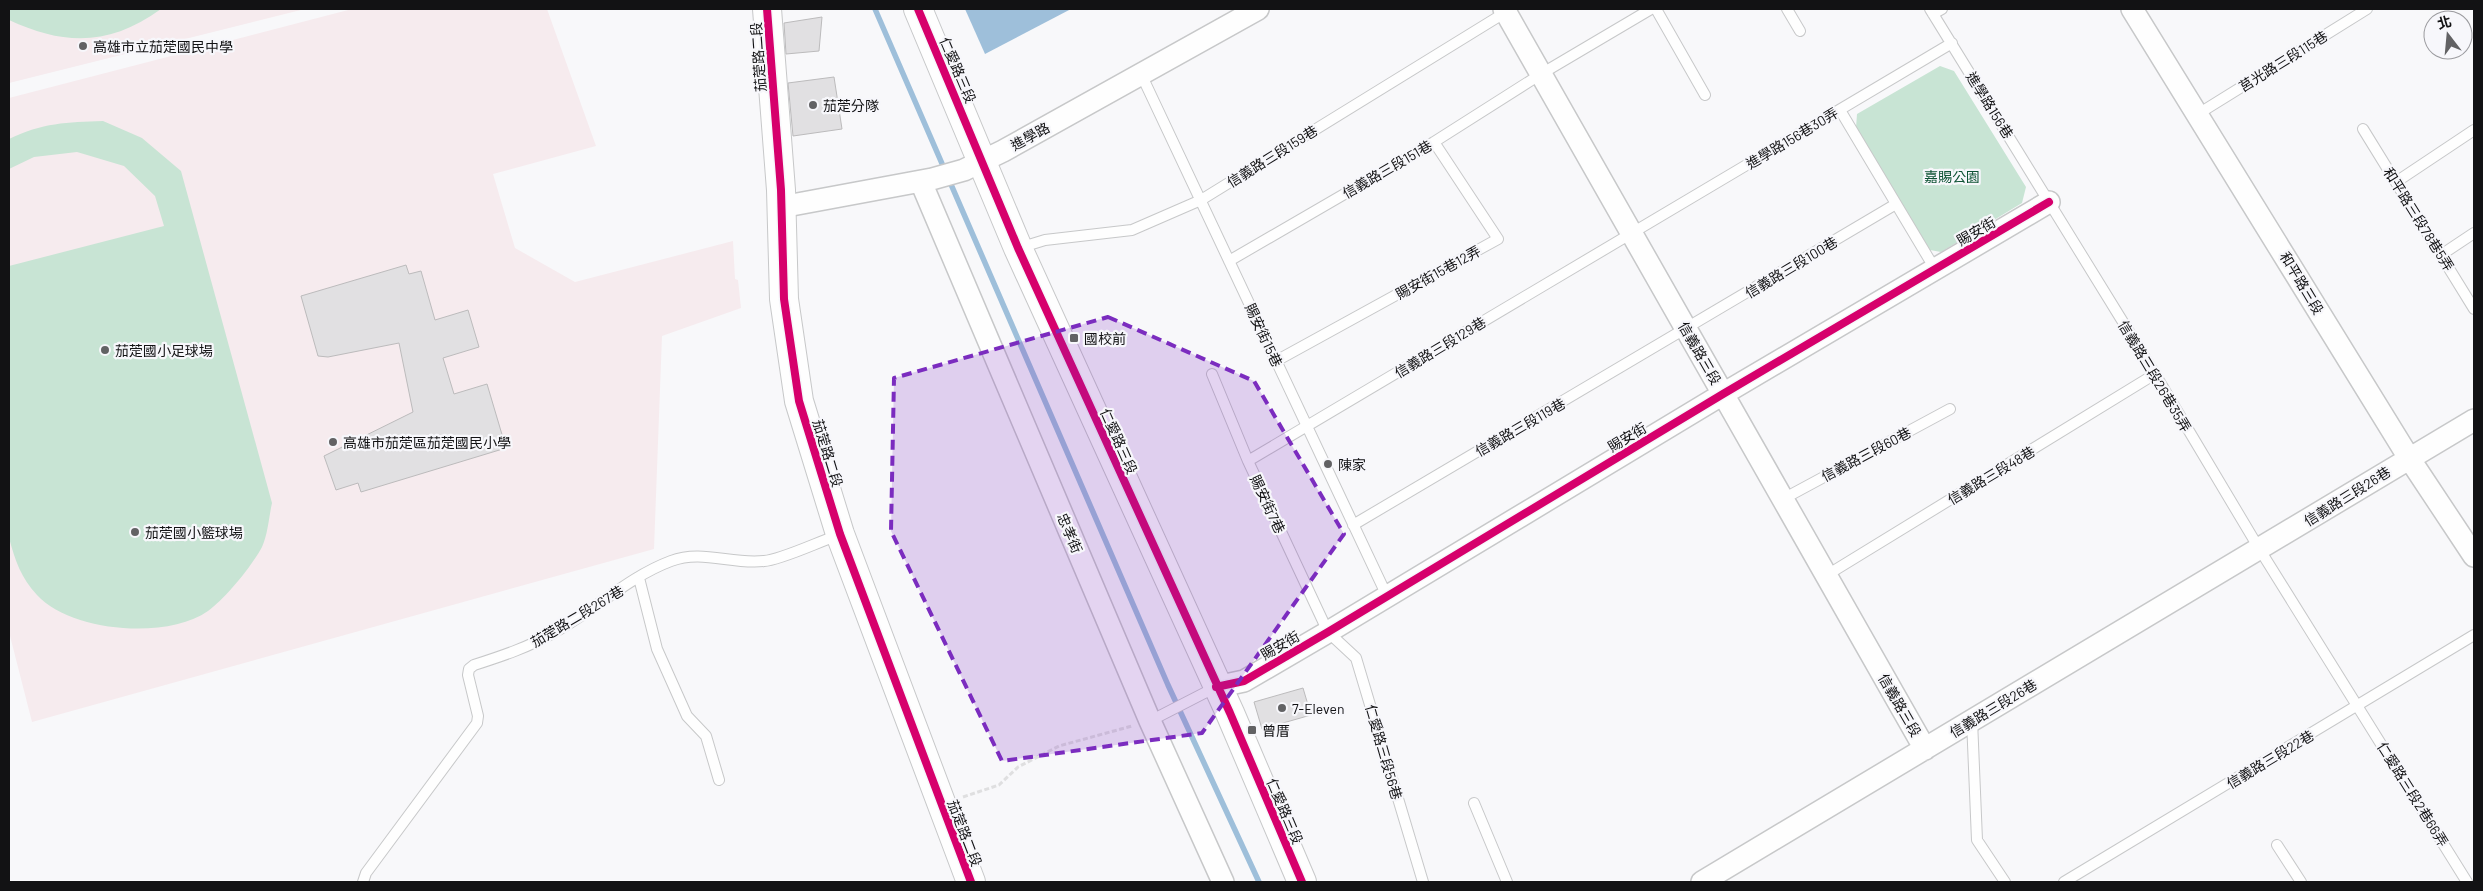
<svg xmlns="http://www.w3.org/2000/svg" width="2483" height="891" viewBox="0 0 2483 891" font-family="Barlow,'Noto Sans TC',sans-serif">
<rect width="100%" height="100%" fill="#f8f8fa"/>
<path fill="#f6ebee" d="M9 9H305L9 83Z
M352 9H547L596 146 493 174 515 248 575 282 733 241 735 279 738 280 741 308 662 336 654 549 32 722 9 632V98Z"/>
<path fill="#c8e4d4" d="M9 9H161C110 46 65 46 9 20Z
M1940 66 1954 71 2026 187 2022 203 1941 252 1930 250 1856 128 1857 114Z
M103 121 142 138 181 171 272 503C269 516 268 534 262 547 252 566 225 599 208 611 167 640 71 632 37 595 21 578 15 560 9 538V266L164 226 155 196 124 166 77 152 34 157 9 169V139C42 123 67 122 103 121Z"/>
<path fill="#9ebfda" d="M965 9H1071L985 54Z"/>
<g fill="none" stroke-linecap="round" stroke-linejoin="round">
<path stroke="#9ebfda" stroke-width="5.5" d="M875 9 1168 685 1259 882"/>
</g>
<path fill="#e1e0e2" stroke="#bcbbbc" d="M822 17 819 51 786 54 784 23Z
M834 77 842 129 793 136 788 83Z
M406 265 409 274 421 271 435 320 468 310 479 347 443 358 454 394 487 384 506 448 361 492 358 483 336 490 324 456 413 412 399 343 328 357 318 356 301 296Z
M1303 688 1311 715 1262 729 1254 702Z"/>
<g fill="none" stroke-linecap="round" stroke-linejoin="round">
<defs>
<path id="lane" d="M1656 9 1705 95
M1787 9 1800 31
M1930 9 2155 374 2260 550 2467 882
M1933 14 1942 9
M1141 74 1387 596
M1840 110 1935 269
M2198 114 2367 9
M2363 129 2474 309
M2396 182 2474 130
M1019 248 1045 240 1132 230 1201 200 1506 12
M2441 255 2474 233
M1229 261 1434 142 1541 74 1651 9
M1276 361 1498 239 1434 142
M1212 374 1248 461 1328 632 1356 658 1423 882
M1248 461 1952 43
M1783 499 1950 409
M1353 525 1896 204
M1827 575 2155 374
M639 578 657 649 687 716 706 736 719 780
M1972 720 1977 840 2005 882
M1150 721 1216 687
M1474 803 1507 882
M2277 845 2301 882
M363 882 366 873 477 723 478 716 468 675 469 669 474 665C502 656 529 647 555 632 594 611 628 577 671 561 702 549 732 565 764 561 781 560 820 541 839 535
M2064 882 2474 635"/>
<path id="street" d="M1504 9 1925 749
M2132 9 2409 458 2474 556
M921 182 1150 721 1223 882
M781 207 932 179 964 170 1003 151 1258 9
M1216 687 1244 681 1328 632 1723 394 2049 202
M1702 882 2474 420"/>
<path id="secondary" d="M767 9 781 190 784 299 799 401 840 534 971 882
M918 9 1018 248 1230 713 1302 882"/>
</defs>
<use href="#lane" stroke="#c7c8c9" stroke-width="12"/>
<use href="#street" stroke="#c7c8c9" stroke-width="24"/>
<use href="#secondary" stroke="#c7c8c9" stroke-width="30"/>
<path stroke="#dfdfe0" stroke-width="3" stroke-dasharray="5 2.5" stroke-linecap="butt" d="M963 797 999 785 1018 767 1059 746 1132 726"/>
<use href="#lane" stroke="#fefefe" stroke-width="10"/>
<use href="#street" stroke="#fefefe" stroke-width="21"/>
<use href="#secondary" stroke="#fefefe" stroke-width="28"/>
<defs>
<path id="cycleway" d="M767 9 781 190 784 299 799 401 840 534 971 882
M918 9 1018 248 1230 713 1302 882
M1216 687 1244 681 1328 632 1723 394 2049 202"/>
</defs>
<use href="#cycleway" stroke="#f7f7fb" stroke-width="11"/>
<use href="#cycleway" stroke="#d6006c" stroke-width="8"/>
</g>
<path fill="#7b2cbf" fill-opacity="0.2" stroke="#7b2cbf" stroke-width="4" stroke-dasharray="10 6" stroke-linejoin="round" d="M1108 317 1254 381 1344 534 1202 733 1002 761 891 531 894 378Z"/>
<g fill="#626264" stroke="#f7f7fb" stroke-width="2">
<circle cx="83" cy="46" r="5"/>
<circle cx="813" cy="105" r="5"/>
<rect x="1069" y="333" width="10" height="10" rx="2.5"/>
<circle cx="105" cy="350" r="5"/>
<circle cx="333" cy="442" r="5"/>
<circle cx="1328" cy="464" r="5"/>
<circle cx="135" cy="532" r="5"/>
<circle cx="1282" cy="708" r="5"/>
<rect x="1247" y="725" width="10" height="10" rx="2.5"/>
</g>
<g text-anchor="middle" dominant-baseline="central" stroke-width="4.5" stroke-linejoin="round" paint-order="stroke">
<g font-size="14" fill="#121214" stroke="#f7f7fb" text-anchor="start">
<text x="93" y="46">高雄市立茄萣國民中學</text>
<text x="823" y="105">茄萣分隊</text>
<text x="1084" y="338">國校前</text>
<text x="115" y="350">茄萣國小足球場</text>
<text x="343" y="442">高雄市茄萣區茄萣國民小學</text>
<text x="1338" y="464">陳家</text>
<text x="145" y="532">茄萣國小籃球場</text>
<text x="1292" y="708">7-Eleven</text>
<text x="1262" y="730">曾厝</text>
</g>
<g font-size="14" fill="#121214" stroke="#f7f7fb">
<text transform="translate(758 57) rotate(-94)">茄萣路二段</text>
<text transform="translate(2283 61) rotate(-32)">莒光路三段115巷</text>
<text transform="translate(958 70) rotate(67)">仁愛路三段</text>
<text transform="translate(1990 105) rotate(58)">進學路156巷</text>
<text transform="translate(1030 136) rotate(-29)">進學路</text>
<text transform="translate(1792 138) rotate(-31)">進學路156巷30弄</text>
<text transform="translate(1272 156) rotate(-32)">信義路三段159巷</text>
<text transform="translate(1387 169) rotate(-30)">信義路三段151巷</text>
<text transform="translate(2419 219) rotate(58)">和平路三段78巷5弄</text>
<text transform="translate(1976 231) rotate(-30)">賜安街</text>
<text transform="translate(1791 267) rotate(-31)">信義路三段100巷</text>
<text transform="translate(1438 272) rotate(-29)">賜安街15巷12弄</text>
<text transform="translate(2302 283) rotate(59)">和平路三段</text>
<text transform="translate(1264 335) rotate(65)">賜安街15巷</text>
<text transform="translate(1440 347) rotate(-31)">信義路三段129巷</text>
<text transform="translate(1700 353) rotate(60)">信義路三段</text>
<text transform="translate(2155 376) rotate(59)">信義路三段26巷35弄</text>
<text transform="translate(1520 427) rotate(-30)">信義路三段119巷</text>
<text transform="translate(1627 437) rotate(-31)">賜安街</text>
<text transform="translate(1119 441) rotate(66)">仁愛路三段</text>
<text transform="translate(828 453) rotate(73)">茄萣路二段</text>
<text transform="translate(1866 454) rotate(-28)">信義路三段60巷</text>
<text transform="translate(1991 475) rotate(-31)">信義路三段48巷</text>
<text transform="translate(2347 496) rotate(-32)">信義路三段26巷</text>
<text transform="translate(1268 504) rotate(65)">賜安街7巷</text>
<text transform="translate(1070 533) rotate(67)">忠孝街</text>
<text transform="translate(577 616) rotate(-31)">茄萣路二段267巷</text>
<text transform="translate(1280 645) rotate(-30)">賜安街</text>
<text transform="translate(1900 705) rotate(60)">信義路三段</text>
<text transform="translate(1993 708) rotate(-31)">信義路三段26巷</text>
<text transform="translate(1384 752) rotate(74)">仁愛路三段56巷</text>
<text transform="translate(2270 759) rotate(-31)">信義路三段22巷</text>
<text transform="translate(2413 794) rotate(58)">仁愛路三段2巷66弄</text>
<text transform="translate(1285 811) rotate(67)">仁愛路三段</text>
<text transform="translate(965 833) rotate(69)">茄萣路二段</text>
</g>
<g font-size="14" fill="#0f5435" stroke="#f7f7fb">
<text x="1952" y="176">嘉賜公園</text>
</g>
</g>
<rect width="2483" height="891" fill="none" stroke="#121214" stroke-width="20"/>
<g transform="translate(2448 35) rotate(344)"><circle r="24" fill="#f7f7fb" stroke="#9b9b9f"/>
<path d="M0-4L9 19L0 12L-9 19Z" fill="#626264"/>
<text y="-8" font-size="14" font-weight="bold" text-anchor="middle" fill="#121214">北</text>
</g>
</svg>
